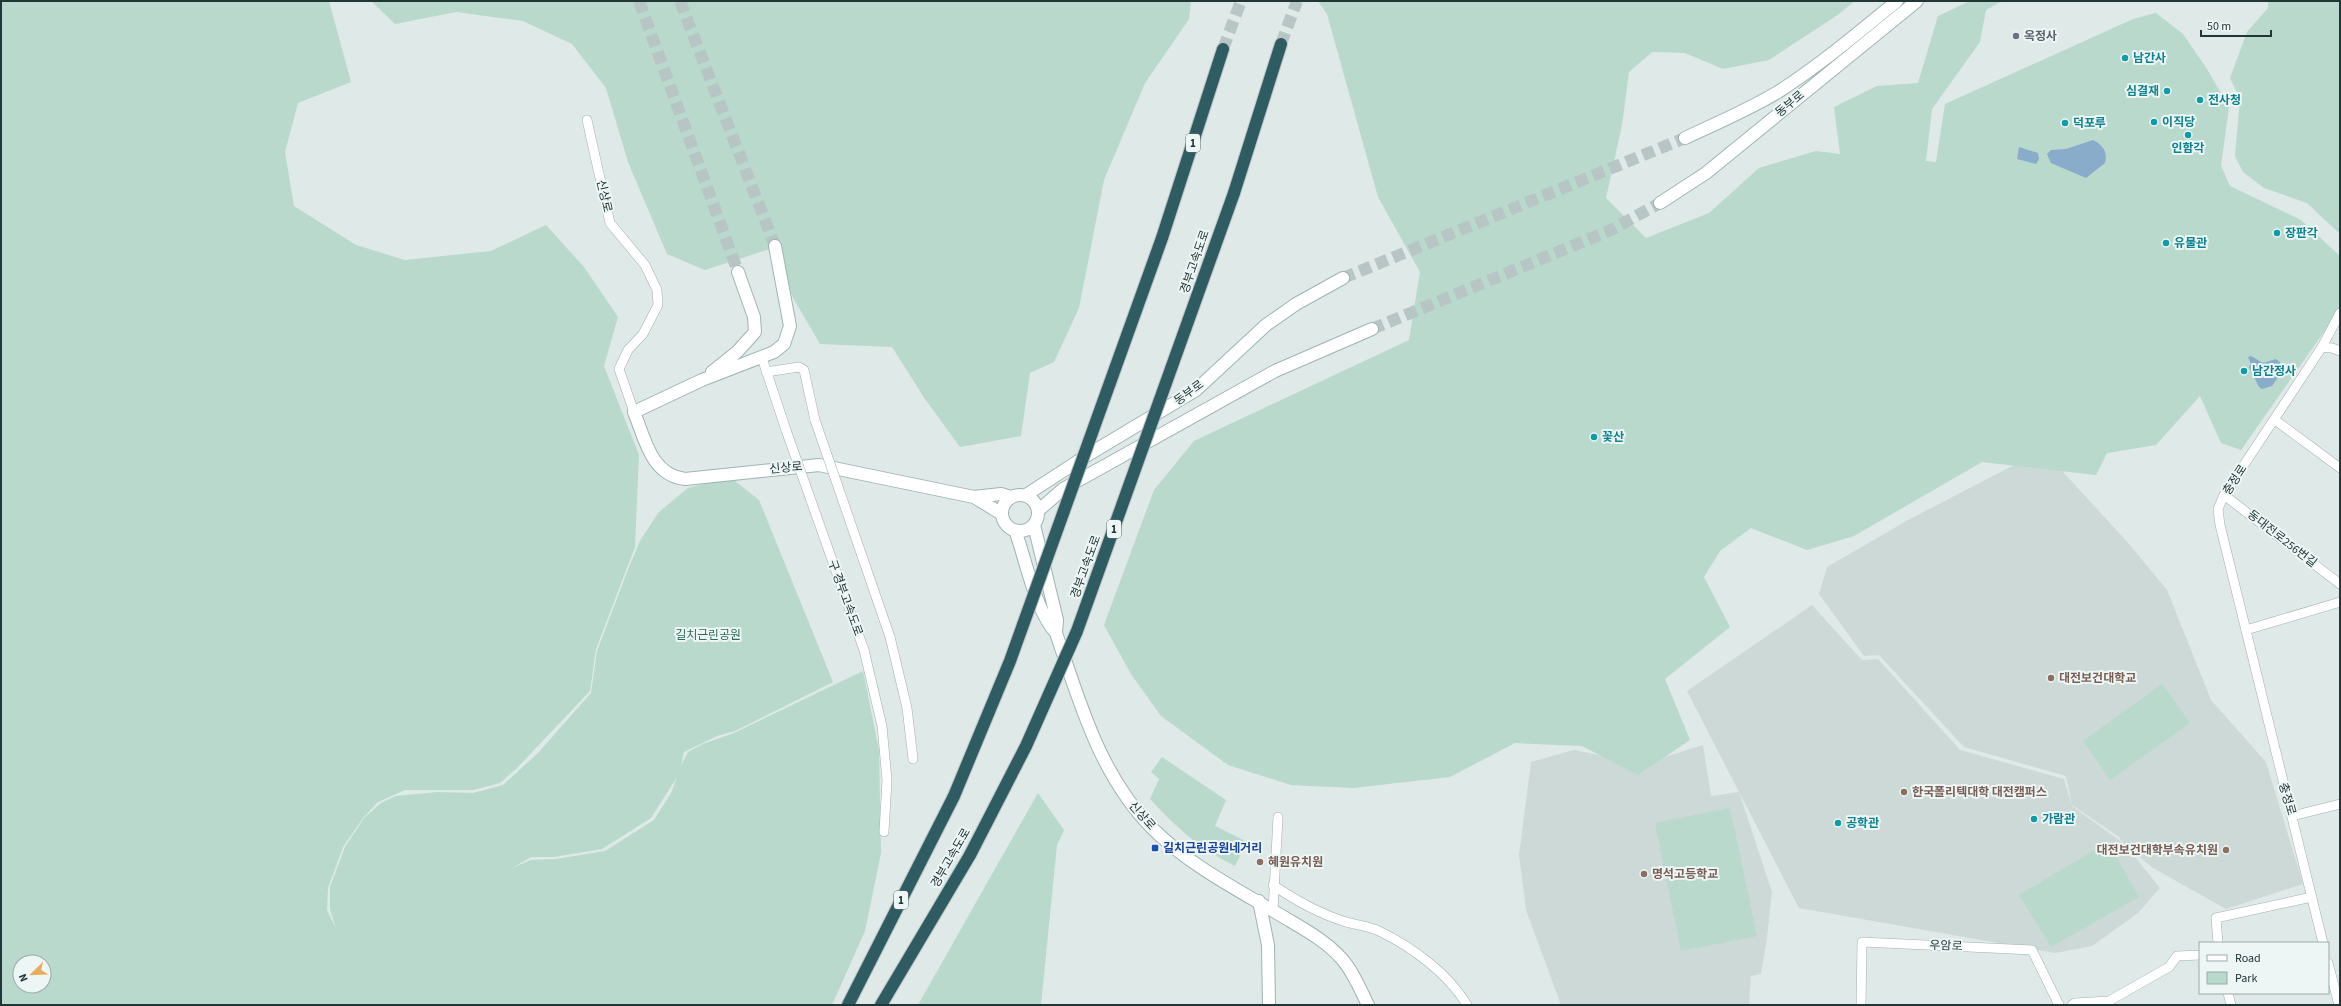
<svg xmlns="http://www.w3.org/2000/svg" width="2341" height="1006" viewBox="0 0 2341 1006" font-family="'Source Sans 3','Noto Sans KR',sans-serif">
<rect width="100%" height="100%" fill="#dee9e8"/>
<path fill="#cdd9d7" d="M2043 450 2130 545 2167 590 2211 700 2266 762 2303 884 2226 909 2153 868 2127 847 2160 888 2138 913 2092 946 2055 953 1799 908 1739 792 1772 892 1767 938 1761 974 1751 976 1749 1005H1561L1526 910 1519 855 1531 762 1574 750 1618 759 1629 768 1703 745 1711 796 1739 792 1687 691 1812 605 1862 660 1878 659 1960 750 2064 779 2072 806 2123 843 2119 837 2072 805 2066 776 1964 747 1879 655 1864 656 1819 594 1827 567 1908 520Z"/>
<path fill="#b8d9cc" fill-rule="evenodd" d="M1 1H329L351 82 298 103 285 152 294 206 356 245 405 260 491 251 546 225 584 267 618 317 604 366 639 455 635 547 596 649 590 691 517 768 500 783 473 790H405L378 802 363 818 343 847 328 888 327 910 336 929 330 909V887L345 847 364 818 381 803 396 796 437 792 473 793 503 785 538 753 591 693 597 651 629 567 641 539 659 512 688 488 719 480 735 481 759 500 833 682 735 731 717 736 684 752 681 766 688 752 703 744 734 733 863 671 879 750 881 853 865 931 832 1005H1ZM677 777 671 793 654 820 605 851 556 859 531 860 512 868 531 857H554L602 849 651 818ZM20 962H44V986H20Z
M371 1H1191L1189 19 1145 83 1104 180 1079 308 1054 362 1030 373 1021 436 960 447 925 399 892 347 820 344 792 296 779 246 705 270 667 254 628 162 606 88 572 44 523 21 456 12 395 24Z
M1318 1H1855L1836 16 1769 60 1723 69 1685 53 1652 52 1629 72 1622 125 1606 198 1646 238 1709 213 1759 168 1816 151 1840 154 1834 107 1877 86 1918 83 1938 16 1970 1H2002L1986 10 1980 42 1932 109 1926 161 1936 162 1945 104 2133 19 2156 13 2183 34 2207 69 2229 107 2221 166 2230 186 2301 220 2340 256V309L2241 450 2221 443 2200 396 2156 445 2107 453 2096 475 1982 462 1854 536 1807 550 1751 528 1720 551 1704 577 1730 627 1665 679 1690 740 1638 775 1582 746 1515 743 1450 777 1353 788 1291 785 1228 765 1161 716 1131 674 1104 625 1154 490 1194 441 1409 340 1420 272 1378 197 1327 14Z
M2268 1H2340V234L2307 203 2264 188 2243 172 2235 156 2240 99 2230 78 2247 32 2268 8Z
M2162 684 2190 723 2110 780 2083 741Z
M1162 757 1226 800 1215 826 1247 842 1235 866C1199 848 1177 828 1150 799L1159 779 1151 772Z
M1038 793 1064 830 1057 845 1041 1005H918Z
M1730 808 1757 936 1681 951 1655 823Z
M2108 842 2139 897 2051 947 2019 895Z"/>
<path fill="#89accb" d="M2093 140C2103 145 2108 152 2105 163L2086 178 2051 163 2047 154 2051 150 2066 149Z
M2019 147 2038 153 2039 159 2036 164 2017 159Z
M2251 356 2263 363 2276 359 2280 362 2281 373 2272 386 2262 389 2259 387 2249 367 2251 364 2248 357Z"/>
<g fill="none" stroke-linecap="round" stroke-linejoin="round">
<path stroke="#b8c5c5" stroke-width="12" stroke-dasharray="12 6" stroke-linecap="butt" d="M639 1 738 272
M680 1 775 246
M1343 278 1685 138
M1372 329 1611 230 1660 203"/>
<path stroke="#b8c5c5" stroke-width="12" stroke-dasharray="12 6" stroke-linecap="butt" d="M1281 44 1297 1
M1223 49 1241 1"/>
<defs>
<path id="street" d="M587 120 610 223 645 265 657 290 658 305 643 334 628 350 619 369 634 412
M2322 347 2340 313
M762 358 786 430
M766 372 799 367 804 370 815 420
M2275 420 2340 468
M2224 495 2340 584
M2246 630 2340 602
M890 637 907 708 913 759
M864 650 882 726 887 780 884 832
M2292 816 2340 804
M1273 885C1295 900 1318 913 1343 921 1355 925 1368 926 1379 931 1412 947 1448 973 1467 1005
M1273 910 1278 817
M2218 943 2216 918 2312 897
M2323 943 2220 525 2218 509 2224 495 2322 347 2332 348 2340 351
M2328 963 2339 1005
M2228 993 2231 1005
M1861 1005 1862 942 2032 950 2059 1005
M2072 1005 2075 1003 2109 1001 2169 967 2177 956 2200 955"/>
<path id="secondary" d="M1685 138C1717 123 1748 110 1778 92 1820 65 1858 33 1897 1
M1660 203 1706 173 1917 1
M775 246 790 326 784 344 774 352 702 380 634 412C645 439 651 475 685 479L819 465 974 497 1002 514
M712 372 737 352 755 332 754 317 738 272
M1002 513a18 18 0 1 1 36 0a18 18 0 1 1-36 0Z
M1026 495 1086 456 1196 390 1266 325 1296 304 1343 278
M974 497 1001 494 1011 497
M1039 510 1063 489 1275 371 1372 329
M1034 525 1057 620 1056 633
M1015 530C1026 560 1035 610 1056 633 1080 703 1100 776 1153 829 1189 865 1238 890 1282 916 1302 928 1325 940 1341 958 1353 971 1360 989 1368 1005
M1259 901 1268 945 1269 1005"/>
<path id="highway" d="M1234 193 1281 44
M1162 238 1223 49
M848 1005 954 796
M881 1005 970 855"/>
</defs>
<use href="#street" stroke="#a2b0af" stroke-width="10"/>
<use href="#secondary" stroke="#9eb4b3" stroke-width="14"/>
<use href="#highway" stroke="#bcc3c3" stroke-width="14"/>
<use href="#street" stroke="#fff" stroke-width="9"/>
<use href="#secondary" stroke="#fff" stroke-width="12"/>
<use href="#highway" stroke="#2f5c62" stroke-width="12"/>
<defs>
<path id="street-bridge" d="M815 420 890 637
M786 430 864 650"/>
<path id="highway-bridge" d="M954 796 1010 661 1162 238
M970 855 1026 746 1077 631 1234 193"/>
</defs>
<use href="#street-bridge" stroke="#a2b0af" stroke-width="10" stroke-linecap="butt"/>
<use href="#highway-bridge" stroke="#bcc3c3" stroke-width="14" stroke-linecap="butt"/>
<use href="#street-bridge" stroke="#fff" stroke-width="9"/>
<use href="#highway-bridge" stroke="#2f5c62" stroke-width="12"/>
</g>
<circle fill="#6b7280" stroke="#eef6f5" stroke-width="1.5" cx="2016" cy="36" r="4"/>
<g fill="#0f9aa8" stroke="#eef6f5" stroke-width="1.5">
<circle cx="2125" cy="58" r="4"/>
<circle cx="2167" cy="91" r="4"/>
<circle cx="2200" cy="100" r="4"/>
<circle cx="2154" cy="122" r="4"/>
<circle cx="2065" cy="123" r="4"/>
<circle cx="2188" cy="135" r="4"/>
<circle cx="2277" cy="233" r="4"/>
<circle cx="2166" cy="243" r="4"/>
<circle cx="2244" cy="371" r="4"/>
<circle cx="1594" cy="437" r="4"/>
<circle cx="2034" cy="819" r="4"/>
<circle cx="1838" cy="823" r="4"/>
</g>
<g fill="#8d6e63" stroke="#eef6f5" stroke-width="1.5">
<circle cx="2051" cy="678" r="4"/>
<circle cx="1904" cy="792" r="4"/>
<circle cx="2226" cy="850" r="4"/>
<circle cx="1260" cy="862" r="4"/>
<circle cx="1644" cy="874" r="4"/>
</g>
<rect fill="#1a4fb4" stroke="#eef6f5" stroke-width="1.5" x="1151" y="844" width="8" height="8" rx="2"/>
<g text-anchor="middle" dominant-baseline="central" stroke-width="4" stroke-linejoin="round" paint-order="stroke">
<g fill="#eef6f5" stroke="#5e7070" stroke-width="1">
<rect x="1186" y="134" width="14" height="18" rx="3"/>
<rect x="1107" y="520" width="14" height="18" rx="3"/>
<rect x="894" y="891" width="14" height="18" rx="3"/>
</g>
<g font-size="11" font-weight="bold" fill="#213637">
<text x="1193" y="143">1</text>
<text x="1114" y="529">1</text>
<text x="901" y="900">1</text>
</g>
<g font-size="12" font-weight="bold" fill="#5b616d" stroke="#eef6f5" text-anchor="start">
<text x="2024" y="36">옥정사</text>
</g>
<g font-size="12" font-weight="bold" fill="#0d838f" stroke="#eef6f5" text-anchor="start">
<text x="2133" y="58">남간사</text>
<text x="2159" y="91" text-anchor="end">심결재</text>
<text x="2208" y="100">전사청</text>
<text x="2162" y="122">이직당</text>
<text x="2073" y="123">덕포루</text>
<text x="2188" y="148" text-anchor="middle">인함각</text>
<text x="2285" y="233">장판각</text>
<text x="2174" y="243">유물관</text>
<text x="2252" y="371">남간정사</text>
<text x="1602" y="437">꽃산</text>
<text x="2042" y="819">가람관</text>
<text x="1846" y="823">공학관</text>
</g>
<g font-size="12" fill="#213637" stroke="#eef6f5">
<text transform="translate(1790 104) rotate(-40)">동부로</text>
<text transform="translate(604 196) rotate(77)">신상로</text>
<text transform="translate(1195 262) rotate(-71)">경부고속도로</text>
<text transform="translate(1189 393) rotate(-36)">동부로</text>
<text transform="translate(786 468) rotate(-5)">신상로</text>
<text transform="translate(2235 480) rotate(-57)">충정로</text>
<text transform="translate(2282 539) rotate(38)">동대전로256번길</text>
<text transform="translate(1086 567) rotate(-70)">경부고속도로</text>
<text transform="translate(845 598) rotate(70)">구 경부고속도로</text>
<text transform="translate(2287 799) rotate(74)">충정로</text>
<text transform="translate(1142 816) rotate(48)">신상로</text>
<text transform="translate(951 858) rotate(-60)">경부고속도로</text>
<text transform="translate(1946 946) rotate(2)">우암로</text>
</g>
<g font-size="12" fill="#2e6b59" stroke="#eef6f5">
<text x="708" y="635">길치근린공원</text>
</g>
<g font-size="12" font-weight="bold" fill="#785e54" stroke="#eef6f5" text-anchor="start">
<text x="2059" y="678">대전보건대학교</text>
<text x="1912" y="792">한국폴리텍대학 대전캠퍼스</text>
<text x="2218" y="850" text-anchor="end">대전보건대학부속유치원</text>
<text x="1268" y="862">혜원유치원</text>
<text x="1652" y="874">명석고등학교</text>
</g>
<g font-size="12" font-weight="bold" fill="#164399" stroke="#eef6f5" text-anchor="start">
<text x="1163" y="848">길치근린공원네거리</text>
</g>
</g>
<rect width="2341" height="1006" fill="none" stroke="#213637" stroke-width="4"/>
<rect x="2199" y="942" width="130" height="52" fill="#eef6f5" stroke="#9ca9a9"/>
<rect x="2207" y="955" width="20" height="6" fill="#ffffff" stroke="#9ca9a9"/>
<text x="2235" y="962" font-size="12" fill="#213637">Road</text>
<rect x="2207" y="972" width="20" height="12" fill="#b8d9cc" stroke="#9ca9a9"/>
<text x="2235" y="982" font-size="12" fill="#213637">Park</text>
<g transform="translate(32 974) rotate(247)"><circle r="19" fill="#eef6f5" stroke="#9ca9a9"/>
<path d="M0-3L7 15L0 10L-7 15Z" fill="#e9ac5d"/>
<text y="-6" font-size="11" font-weight="bold" text-anchor="middle" fill="#213637">N</text>
</g>
<path d="M2201 30v6h70v-6" fill="none" stroke="#213637" stroke-width="2"/>
<text x="2207" y="30" font-size="12" fill="#213637" stroke="#eef6f5" stroke-width="3" paint-order="stroke">50 m</text>
</svg>
